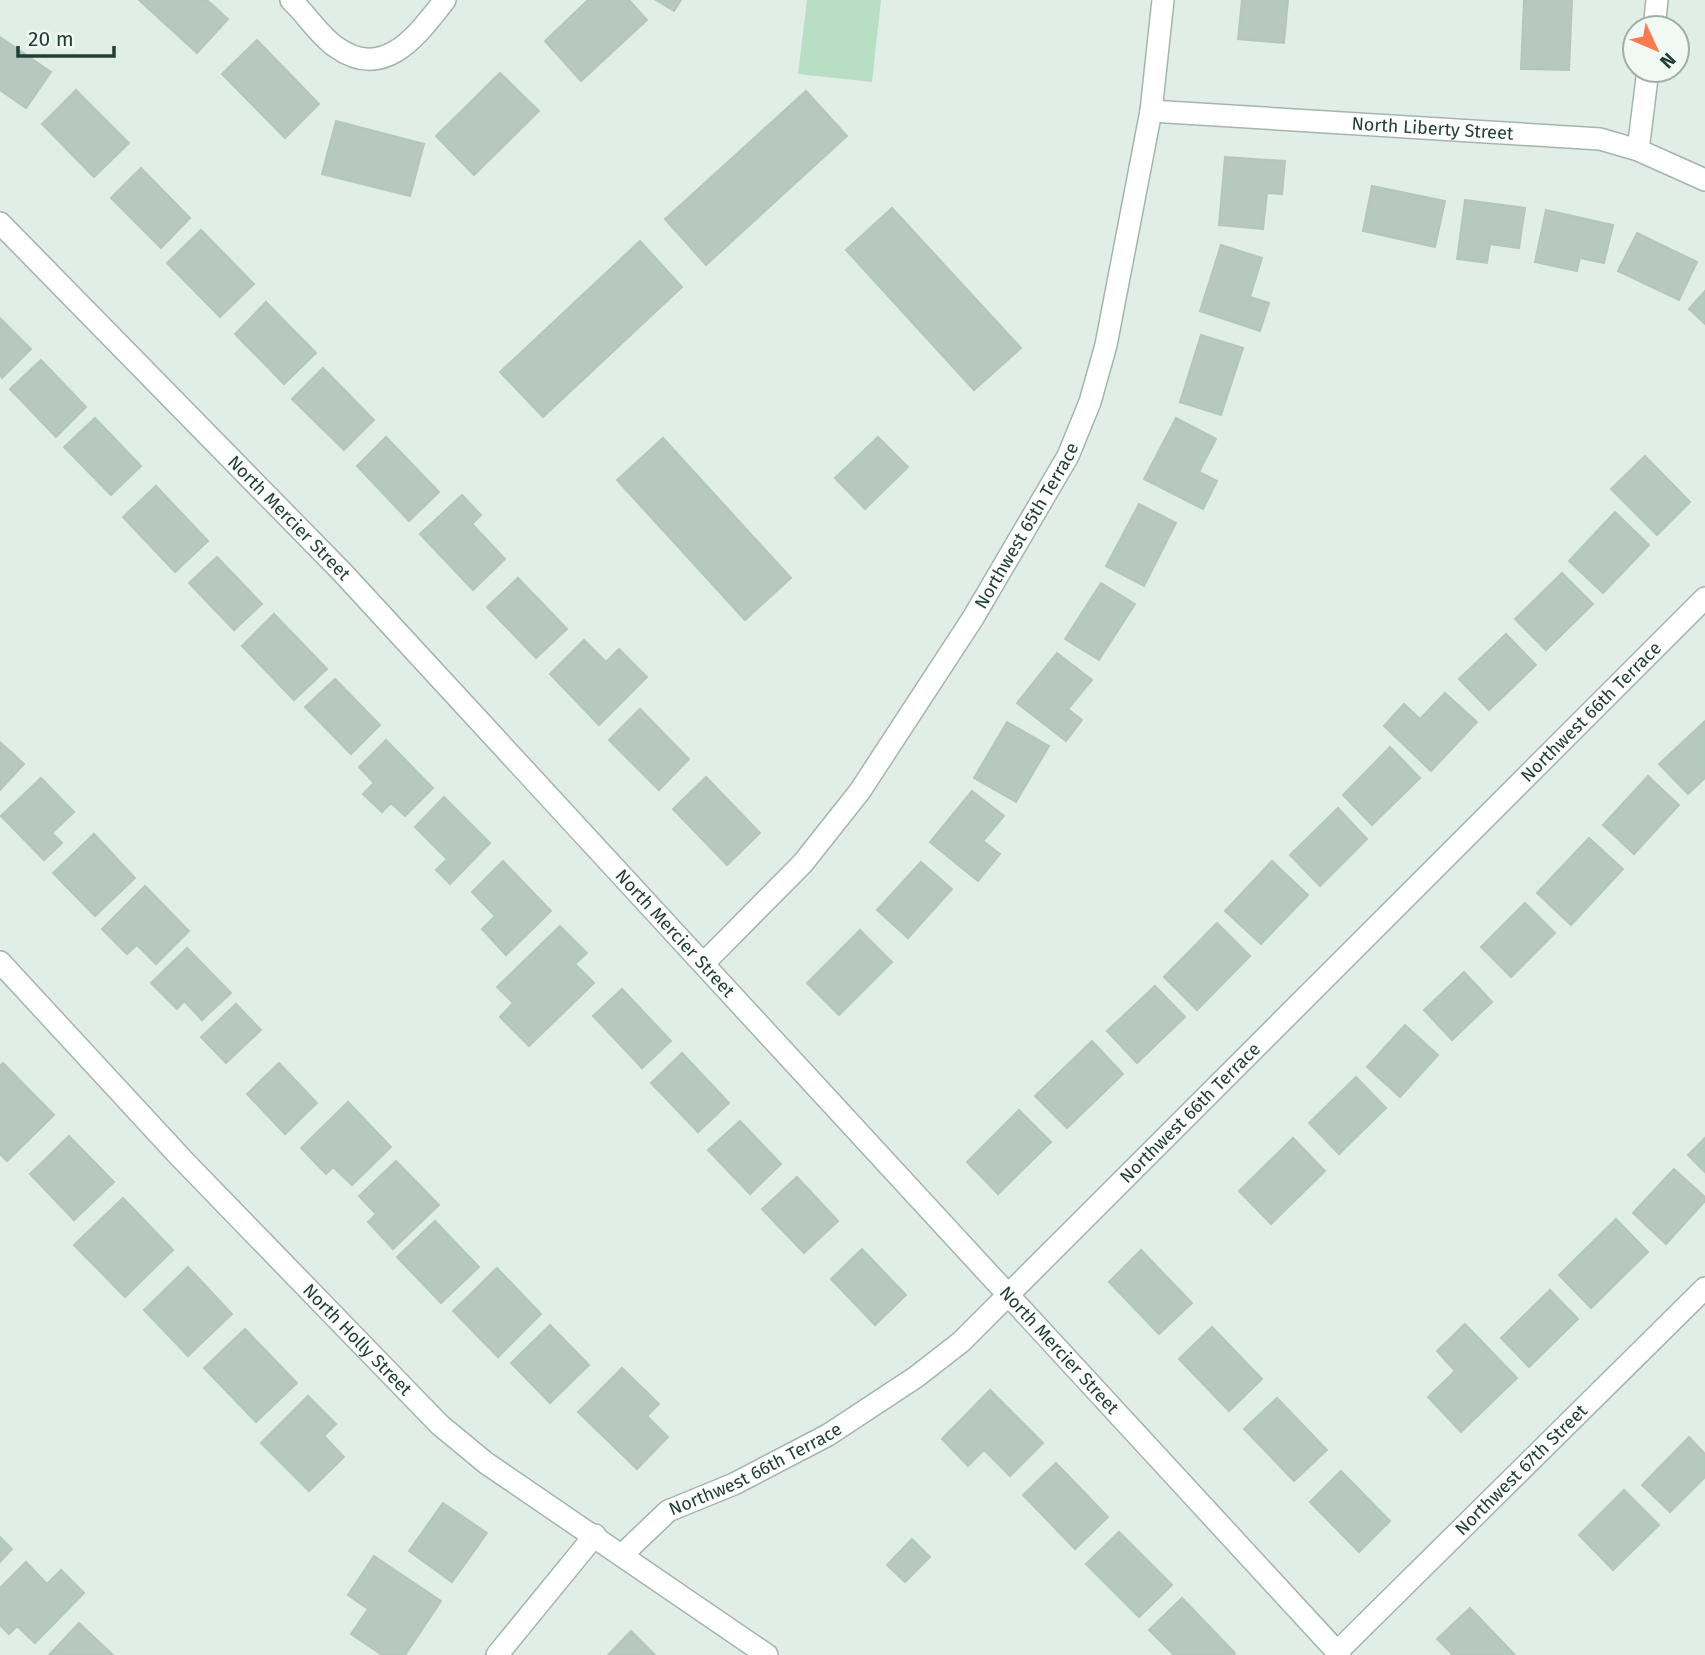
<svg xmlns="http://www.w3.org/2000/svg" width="1705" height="1655" viewBox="0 0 1705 1655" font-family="'Fira Sans',sans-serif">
<rect width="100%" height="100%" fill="#e1ede7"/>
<path fill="#b8dfc3" d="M807 0H881L872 82 798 74Z"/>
<path fill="#b6c8c0" stroke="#b3c7be" stroke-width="2" d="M139 0H207L228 19 197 53Z
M588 0H629L647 20 581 81 545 41Z
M656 0H681L674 11Z
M1242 0H1288L1284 43 1238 39Z
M1524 0H1572L1569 70 1521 69Z
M0 37 51 72 26 108 0 90Z
M257 40 319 104 285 138 222 74Z
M500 73 539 111 474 175 436 136Z
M76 90 129 143 94 177 42 124Z
M806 91 847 136 706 265 665 219Z
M336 121 424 144 410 196 322 174Z
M1225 157 1285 161 1282 194 1267 193 1263 229 1219 225Z
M141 168 190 218 161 248 111 198Z
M1372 186 1445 201 1435 247 1363 231Z
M1465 200 1525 208 1519 248 1490 244 1487 263 1457 259Z
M892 208 1021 348 974 390 846 250Z
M1546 210 1613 225 1604 263 1580 258 1577 271 1535 262Z
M201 230 254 284 220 317 167 263Z
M1637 233 1697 262 1679 300 1618 271Z
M640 241 682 287 543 417 500 372Z
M1221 245 1262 258 1250 297 1269 303 1260 331 1200 311Z
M1705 291V324L1689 309Z
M266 302 316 353 284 384 235 334Z
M0 318 31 349 2 378 0 375Z
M1201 335 1243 348 1221 415 1180 402Z
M41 360 86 407 56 437 10 389Z
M323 368 374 420 344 450 292 399Z
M95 418 141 466 111 495 64 447Z
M1176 418 1216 439 1199 472 1217 481 1203 509 1144 479Z
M386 437 439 492 409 521 357 466Z
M878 437 908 467 865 509 835 478Z
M663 438 791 578 745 620 617 480Z
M1645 456 1690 502 1657 535 1611 489Z
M156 486 208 541 175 572 123 517Z
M462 495 481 515 472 524 505 559 473 590 420 534Z
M1139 504 1176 523 1144 586 1106 566Z
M1615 512 1649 545 1603 593 1569 561Z
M217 557 262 604 234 630 189 583Z
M1562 573 1593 604 1546 650 1515 619Z
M518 578 567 629 536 658 487 607Z
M1101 583 1135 604 1099 660 1065 639Z
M274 614 327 669 294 700 242 646Z
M1506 634 1536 665 1489 710 1459 679Z
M584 640 606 662 619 649 647 677 599 725 550 674Z
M1057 653 1092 680 1068 709 1082 720 1066 741 1017 703Z
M335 679 380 725 351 754 305 707Z
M1445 693 1477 722 1431 771 1384 726 1404 704 1420 719Z
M640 709 689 759 659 790 609 740Z
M1705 721V778L1688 794 1659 764Z
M1007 722 1049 746 1016 802 974 778Z
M386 740 433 788 405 816 391 803 382 812 363 794 374 783 359 767Z
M0 742 24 764 0 790Z
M1390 747 1420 778 1372 825 1343 795Z
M1648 776 1679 805 1634 854 1603 825Z
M706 777 760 833 727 865 673 809Z
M41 778 74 812 52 833 62 843 44 860 1 816Z
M972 791 1004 816 983 841 1000 854 978 881 930 842Z
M444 797 490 843 450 884 436 870 447 859 415 827Z
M1338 808 1367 839 1320 886 1290 855Z
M94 834 135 878 95 916 53 873Z
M1589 838 1623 869 1571 925 1537 893Z
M503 861 551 911 506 955 482 929 495 916 472 892Z
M1272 861 1308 895 1261 944 1225 911Z
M921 862 952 889 908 938 877 910Z
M145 886 189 931 156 964 137 945 127 954 102 929Z
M1525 903 1555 933 1511 977 1481 947Z
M1217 923 1250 956 1197 1010 1164 977Z
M560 926 587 953 575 964 594 983 529 1046 500 1017 513 1003 497 987Z
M860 930 892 962 839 1015 807 983Z
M187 948 231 993 202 1020 184 1001 177 1009 151 983Z
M1464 972 1492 1002 1452 1040 1424 1010Z
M1155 986 1185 1017 1137 1063 1107 1031Z
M622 989 671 1041 642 1068 593 1016Z
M236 1004 261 1030 226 1063 201 1037Z
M1405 1025 1438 1055 1400 1097 1367 1067Z
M1092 1041 1123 1074 1067 1128 1035 1096Z
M682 1053 729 1103 698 1132 651 1083Z
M3 1063 54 1115 7 1161 0 1154V1066Z
M279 1063 317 1103 285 1134 247 1094Z
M1356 1077 1386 1108 1339 1154 1309 1123Z
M348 1102 391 1147 352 1185 333 1167 326 1174 301 1148Z
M1019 1110 1051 1142 998 1194 967 1162Z
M740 1121 781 1164 750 1194 708 1150Z
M69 1136 114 1182 74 1220 30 1174Z
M1293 1138 1325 1171 1271 1224 1239 1191Z
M1705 1138V1172L1688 1155Z
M396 1161 439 1205 393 1249 368 1222 376 1214 359 1196Z
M1674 1169 1705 1197V1201L1666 1244 1633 1213Z
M797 1177 838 1221 804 1253 762 1209Z
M123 1198 173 1250 125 1297 74 1245Z
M1616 1219 1648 1252 1591 1308 1559 1275Z
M435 1221 479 1267 441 1303 397 1257Z
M862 1249 906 1295 875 1325 831 1279Z
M1141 1250 1192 1303 1159 1334 1109 1282Z
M188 1267 232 1314 188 1356 144 1310Z
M497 1268 541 1314 498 1357 453 1311Z
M1550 1290 1578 1319 1529 1367 1501 1338Z
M1465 1324 1517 1378 1461 1432 1428 1397 1455 1371 1437 1351Z
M550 1325 589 1365 550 1403 511 1363Z
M1212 1327 1262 1379 1229 1411 1179 1359Z
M245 1329 297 1383 256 1422 204 1368Z
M622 1368 659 1404 647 1416 668 1437 637 1469 578 1412Z
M990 1390 1043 1443 1010 1476 984 1450 968 1466 942 1439Z
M308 1396 336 1424 324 1436 344 1457 309 1491 261 1443Z
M1277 1398 1327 1450 1294 1481 1244 1429Z
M1689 1437 1705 1454V1477L1670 1512 1642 1485Z
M1056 1463 1108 1517 1075 1549 1023 1495Z
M1341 1471 1390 1521 1359 1552 1310 1502Z
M1624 1490 1659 1525 1613 1570 1579 1535Z
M443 1503 487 1533 452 1582 409 1551Z
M1119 1532 1172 1585 1139 1617 1086 1564Z
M0 1537 12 1549 0 1562Z
M912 1539 930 1557 905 1582 887 1565Z
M374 1556 441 1601 405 1655H382L351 1634 368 1609 348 1595Z
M26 1562 47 1584 61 1570 84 1593 35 1643 17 1626 9 1634 0 1625V1588Z
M1182 1598 1235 1653 1233 1655H1174L1149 1630Z
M1470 1608 1515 1655H1453L1437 1639Z
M79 1623 113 1655H49Z
M631 1631 655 1655H608Z"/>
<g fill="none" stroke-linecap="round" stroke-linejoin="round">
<defs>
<g id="minor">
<path d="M291 0C306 14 319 35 336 47 385 82 418 34 445 0"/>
<path d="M1654 28 1657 0"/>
<path id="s1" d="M1151 111 1600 139 1638 150 1705 180"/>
<path d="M1638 150 1648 70"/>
<path id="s2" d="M0 223 342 572 1340 1655"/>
<path id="s3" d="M0 962 182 1159 440 1425 486 1463 767 1655"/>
<path id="s4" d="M704 963 803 863 860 791 973 618 1068 456 1090 402 1106 345 1151 111 1163 0"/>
<path id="s5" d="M623 1554 668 1511 734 1484 828 1435 916 1377 961 1342 1705 598"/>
<path id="s6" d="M1337 1652 1705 1288"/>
<path d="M497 1655 595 1535"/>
</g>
</defs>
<use href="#minor" stroke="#a3b5ae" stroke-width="24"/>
<use href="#minor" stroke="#fff" stroke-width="21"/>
</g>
<g text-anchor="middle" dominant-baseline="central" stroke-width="6" stroke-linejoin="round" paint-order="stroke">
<g font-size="18" fill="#203f36" stroke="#f2f9f5">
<text stroke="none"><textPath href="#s1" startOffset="282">North Liberty Street</textPath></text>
<text stroke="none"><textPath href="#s2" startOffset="413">North Mercier Street</textPath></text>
<text stroke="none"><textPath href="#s4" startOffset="546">Northwest 65th Terrace</textPath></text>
<text stroke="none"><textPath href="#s5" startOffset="1293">Northwest 66th Terrace</textPath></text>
<text stroke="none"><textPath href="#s2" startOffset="980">North Mercier Street</textPath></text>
<text stroke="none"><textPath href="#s5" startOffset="726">Northwest 66th Terrace</textPath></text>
<text stroke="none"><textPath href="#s3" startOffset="520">North Holly Street</textPath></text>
<text stroke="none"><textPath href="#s2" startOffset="1547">North Mercier Street</textPath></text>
<text stroke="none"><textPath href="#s5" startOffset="159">Northwest 66th Terrace</textPath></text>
<text stroke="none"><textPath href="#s6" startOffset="259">Northwest 67th Street</textPath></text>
</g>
</g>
<g transform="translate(1656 49) rotate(134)"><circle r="33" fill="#f2f9f5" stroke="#9eafa9" stroke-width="2"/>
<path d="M0-5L12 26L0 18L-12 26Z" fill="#fb7a50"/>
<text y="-10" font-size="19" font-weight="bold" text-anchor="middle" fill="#203f36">N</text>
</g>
<path d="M18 46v10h96v-10" fill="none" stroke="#203f36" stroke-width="3.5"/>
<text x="28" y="46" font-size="21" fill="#203f36" stroke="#f2f9f5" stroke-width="5" paint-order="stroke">20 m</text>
</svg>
